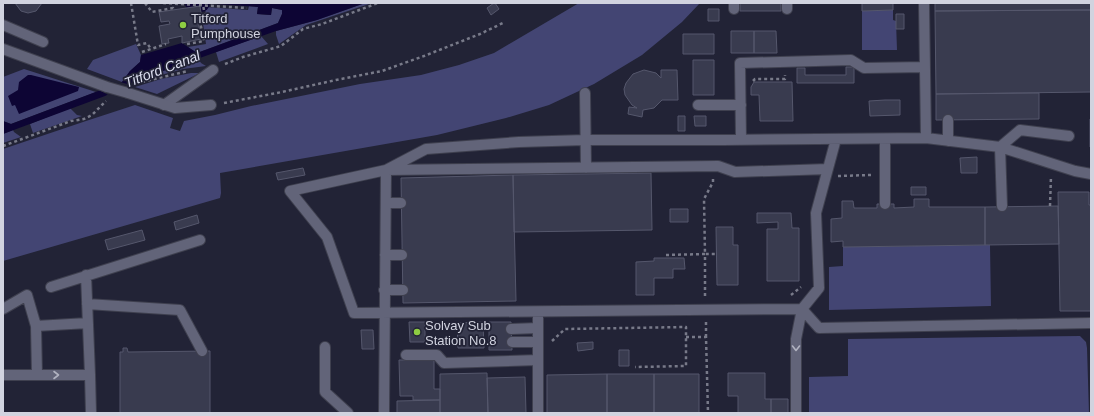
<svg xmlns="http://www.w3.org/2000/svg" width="1094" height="416" viewBox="0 0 1094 416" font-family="Arial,sans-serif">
<rect width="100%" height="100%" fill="#222336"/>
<path fill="#434573" d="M365 3H372L306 25 279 44 276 35V31L317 20Z
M579 3H700L682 22 642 55 594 84 549 105 506 118 437 135 220 173 221 193 220 198 3 261V149L86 121 135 105 173 118 170 128 180 131 184 121 215 115 251 106 360 84 421 75 459 65 494 53Z
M249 6 258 7 257 14 271 15 272 8 282 10V14L278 23 197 53 188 47 206 44 203 23 207 22 205 7 248 10Z
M893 10V20L896 21 897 50H862V11Z
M261 36 268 44 219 62 216 52Z
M136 44 141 55 140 62 130 71 122 82 87 69 93 60Z
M198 58 201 63 206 66 183 69 139 81H135Z
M24 69 96 92 11 124 3 121V77Z
M191 73H200L157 94 135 87 161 79Z
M70 108 77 115 82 116 33 133 30 124Z
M13 130 14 132 21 137 3 143V134Z
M990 245 991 306 829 310V267L843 266V247Z
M1080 336 1086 342 1087 348 1089 413H809V377L848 376V339Z"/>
<path fill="#0d0534" d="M201 3H365L317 20 276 31 135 81 105 96 3 134V121L11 124 122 82 130 71 140 62 141 55 182 43 197 53 278 23 282 14V10L272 8 271 15 257 14 258 7Z
M28 75H31L79 87 78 91 19 114 15 105 12 106 8 96 18 90 19 82Z"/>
<path fill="#222336" d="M120 82 131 85 110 96 99 90Z"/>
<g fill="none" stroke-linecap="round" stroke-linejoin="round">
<path stroke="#0d0534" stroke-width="18" d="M194 3H201"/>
</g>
<path fill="#393b4f" stroke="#55576c" d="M15 3H42L36 11 28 13 21 11Z
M494 3H495L499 9 491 15 487 8Z
M740 3H781V11H740Z
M862 3H893V10L862 11Z
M935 3H1091V10L935 11Z
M200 6 202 19 198 20 201 39 182 43V36L168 39 169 43 162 44 159 26 170 24 169 21 161 22 159 12Z
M708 9H719V21H708Z
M1071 10H1091V92L936 94 935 11Z
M896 14H904V29H896Z
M731 31H754V53H731Z
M754 31H776L777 53H754Z
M683 34H714V54H683Z
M693 60H714V95H693Z
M846 67H854V83H797V68H805V75H846Z
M644 70 656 73 661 78V70H677L678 100H662L654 108 643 110 642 117 628 114 629 107 637 108 632 105 625 95 624 89 626 83 633 74Z
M754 82H792L793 121H760L759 95H751V87Z
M1039 93V119L936 120V94Z
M885 100H900V115L870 116 869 101Z
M678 116H685V131H678Z
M694 116H706V126H695Z
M1090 119H1091V147H1090Z
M977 157V173H961L960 158Z
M303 168 305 175 278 180 276 173Z
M651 173 652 230 514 232 513 175Z
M513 175 516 301 403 303 401 178Z
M911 187H926V195H911Z
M1058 192H1089V205H1091V311H1060Z
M914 199H929V207H985V245L843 247V241L831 242V219L842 218V201H853L854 208H877V204H894V208L914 207Z
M1058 206 1059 244 985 245V207Z
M670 209H688V222H670Z
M757 213H791L792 228H799V281H767V229H778V222L757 223Z
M197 215 199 223 176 230 174 222Z
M716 227H733V245H738V285H717Z
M142 230 145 240 108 250 105 240Z
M654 258H684L685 269H673V278H654V295H636V262L654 261Z
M409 322H425V342H410Z
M483 322 484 348H458L457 323Z
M489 322H511L512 350H489Z
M361 330H373L374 349H362Z
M593 342V349L578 351 577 343Z
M123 348H127L128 352 210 351V413H120V352H123Z
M619 350H629V366H619Z
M399 360H434V389H440V400H413V396H400Z
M487 373 488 413H440V374Z
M728 373H765V399H771V413H738V396H728Z
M607 374V413H547V375Z
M607 374H654V413H607Z
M654 374H699V413H654Z
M525 377 526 413H488L487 378Z
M771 399H788V413H771Z
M440 400V413H397V401Z"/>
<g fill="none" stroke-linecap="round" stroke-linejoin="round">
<defs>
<path id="service" d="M787 3V9
M924 3 926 138
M734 9V3
M3 25 43 42
M585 93 586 168
M164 105 213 70
M698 105H741
M948 120V141
M885 139V204
M741 140 740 63 851 60 864 68 925 67
M828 169 735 172 718 166 386 170 290 191 327 237 354 313 802 309 819 288 816 213 836 139
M386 203H401
M1002 206 1000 147 1020 130 1069 136
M385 255H402
M86 275 90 375
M51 287 200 240
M384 290H403
M87 304 180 310 202 351
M3 309 27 295 36 326 37 375
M802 309 819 328 1091 323
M36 326 88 323
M511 329 538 328
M512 342H538
M325 347V392L348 413
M406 355H437L444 363 538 360
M3 375H90L91 413
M384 413 386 170 426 149 519 142 585 140H723L926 138 1000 147 1075 171 1091 174
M538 413V312
M796 413V339L802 309"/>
<path id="minor" d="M3 49 107 87
M128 93 175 108 211 105"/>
</defs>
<use href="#service" stroke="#3f404f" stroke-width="12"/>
<use href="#minor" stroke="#3f404f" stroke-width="12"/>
<path stroke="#787a89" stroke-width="2.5" stroke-dasharray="3 3" stroke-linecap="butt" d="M131 3 138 45 147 43 151 49
M145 3 152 12 173 8V10
M163 3 247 8
M187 44 204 41 200 22 206 21 203 5
M142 52 166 44
M225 64 243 57 281 46 303 29 322 24 378 3
M753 81 755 79H785V75
M142 82 188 71
M224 103 282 92 336 80 382 71 424 56 480 34 505 22
M3 146 71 121 84 119 92 115 106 101
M838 176 871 175
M713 179V182L704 199 705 254H716
M1050 206 1051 176
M666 255 705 254V297
M791 295 801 287
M706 322V337
M686 337H706L708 413
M552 341 565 329 686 327V366L635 367"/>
<use href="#service" stroke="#626479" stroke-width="10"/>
<use href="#minor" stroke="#626479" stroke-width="10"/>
<defs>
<path id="minor-bridge" d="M107 87 128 93"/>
</defs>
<use href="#minor-bridge" stroke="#3f404f" stroke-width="12" stroke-linecap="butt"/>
<use href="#minor-bridge" stroke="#626479" stroke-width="10"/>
</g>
<defs><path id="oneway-chevron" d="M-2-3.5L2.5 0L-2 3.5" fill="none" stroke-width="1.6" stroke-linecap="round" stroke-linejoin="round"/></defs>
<g stroke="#b0b2c0">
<use href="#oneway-chevron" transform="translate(796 348) rotate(90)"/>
<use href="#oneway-chevron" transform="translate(56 375)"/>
</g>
<g fill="#8ecd42" stroke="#222336" stroke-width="1.5">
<circle cx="183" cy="25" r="4"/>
<circle cx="417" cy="332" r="4"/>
</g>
<g text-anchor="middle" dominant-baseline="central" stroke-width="3.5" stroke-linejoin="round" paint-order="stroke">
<g font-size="13" fill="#d1d3df" stroke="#222336" text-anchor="start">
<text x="191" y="18">Titford<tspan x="191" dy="15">Pumphouse</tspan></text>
<text x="425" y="325">Solvay Sub<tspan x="425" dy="15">Station No.8</tspan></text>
</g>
<g font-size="14" font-style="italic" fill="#dddff0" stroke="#222336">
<text transform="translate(162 69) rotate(-21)">Titford Canal</text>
</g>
</g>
<rect width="1094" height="416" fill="none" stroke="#d1d3df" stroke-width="8"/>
</svg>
